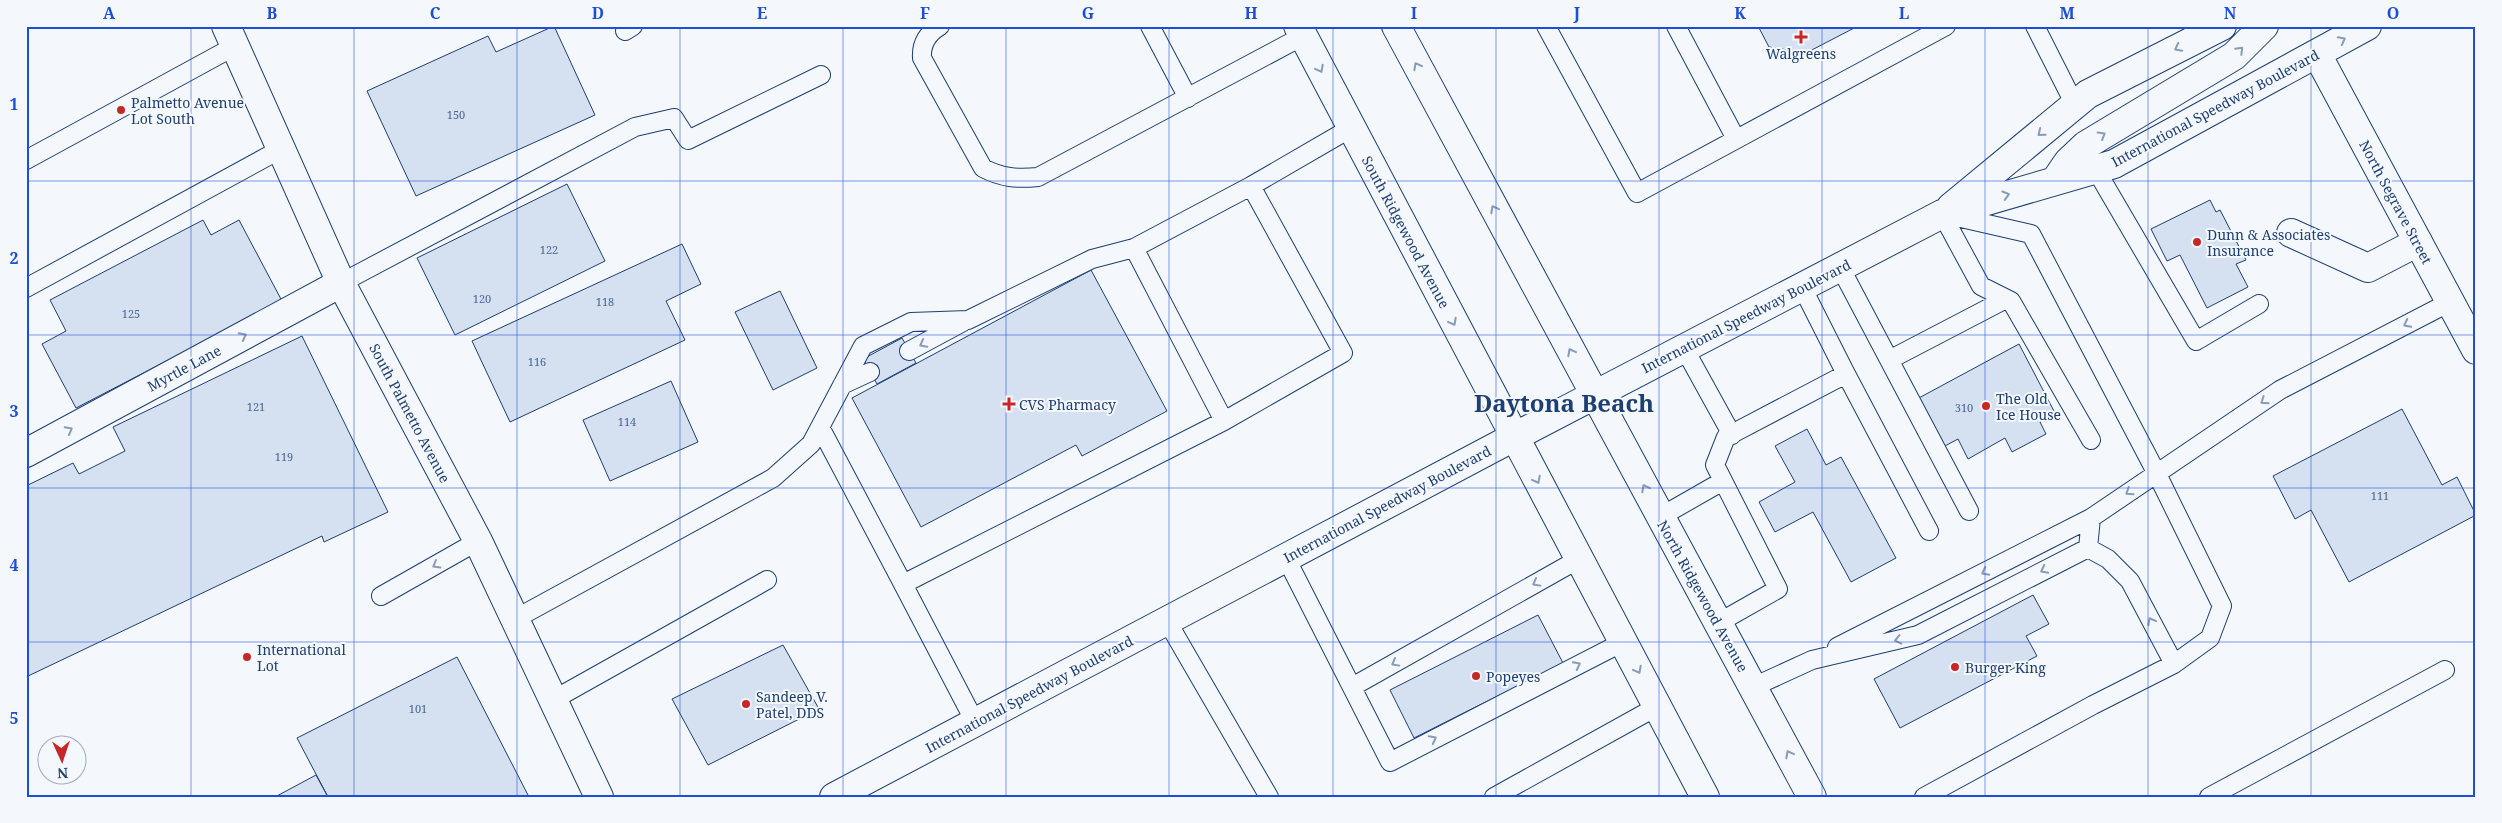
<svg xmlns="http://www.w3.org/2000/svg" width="2502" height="823" viewBox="0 0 2502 823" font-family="'Noto Serif',serif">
<rect width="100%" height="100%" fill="#f4f7fb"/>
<path fill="#d5e0f0" stroke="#1d3f73" d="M554 26 595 115 416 196 367 91 488 36 496 52Z
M1758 26H1858L1806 53 1769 47Z
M567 184 605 261 455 335 417 258Z
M2210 200 2216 212 2220 210 2246 260 2236 264 2248 287 2207 308 2180 255 2167 261 2151 229Z
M203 220 211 235 239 220 282 301 76 408 42 344 66 331 50 300Z
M682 244 701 284 666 301 685 340 510 422 472 341Z
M1091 270 1167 411 1082 456 1076 445 921 527 852 398Z
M780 291 817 368 773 390 735 312Z
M302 336 388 512 324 542 322 536 26 677V486L73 463 79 474 125 451 113 427Z
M902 338 916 363 877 384 863 359Z
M2019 344 2055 413 2040 422 2046 434 2012 452 2005 438 1968 459 1958 439 1943 447 1917 399Z
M671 381 698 442 610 481 583 420Z
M2402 409 2442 485 2457 477 2476 515 2349 582 2311 510 2295 519 2273 476Z
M1807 429 1826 465 1841 457 1896 558 1851 582 1813 512 1775 532 1759 502 1795 482 1775 446Z
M2033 595 2049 624 2026 636 2037 656 1900 728 1874 679Z
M1538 615 1563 663 1414 738 1390 690Z
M783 645 819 709 708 765 672 699Z
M457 657 529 797H328L297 738Z
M316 775 328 797H275Z"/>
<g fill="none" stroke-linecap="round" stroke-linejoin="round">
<defs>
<path id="service" d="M940 26C928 33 921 43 922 58L983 168C1002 178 1017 179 1038 177L1303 36
M1150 26 1188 98
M1546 26 1637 193 1946 26
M1676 26 1736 139
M2035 26 2075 105
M625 31 633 26
M26 160 235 46
M2096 170 2196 341 2259 304
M1251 186 1351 128
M1942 214 1981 286 2011 301 2091 440
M1840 267 1969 511
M341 283 635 127 674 118 688 140 821 75
M26 288 281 149
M1684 348 1732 435
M909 351 963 322
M1889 360 2006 299
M1846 374 1929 531
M842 385 870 372
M820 427 903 584
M1660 517 1723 481
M2088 548 2091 518 2280 390 2450 302
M2088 548 2108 559 2130 581 2174 664
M1286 558 1390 762 1623 642
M381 596 478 541
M515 619 773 478 811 444 863 346 911 322 968 320 1092 259 1134 248
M1167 621 1269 797
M1718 623 1778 589 1715 465 1726 437 1846 374 1802 287
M1837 647 2091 518
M1352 687 1579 559
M1753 687 1812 660 1918 635 2088 548
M553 700 767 580
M975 722 903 584 1224 421 1343 353 1251 186 1134 248 1224 421
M1494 797 1658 706
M1924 797 2093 705 2174 664 2210 638 2222 606 2157 474 2031 234 1948 215
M2209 797 2445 670"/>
<path id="minor" d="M2291 233 2368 268 2418 242
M26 453 341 283"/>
<path id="tertiary" d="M226 26 341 283 478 541 599 797
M2317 54 2476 350"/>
<path id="primary" d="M1298 26 1705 797
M1396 26 1812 797
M2055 181 2068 162 2086 145 2234 56 2264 26
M1951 207 2088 94 2222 26
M834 797 1514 437 1942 214 2114 164 2367 26"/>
</defs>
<use href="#service" stroke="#1d3f73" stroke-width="20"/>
<use href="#minor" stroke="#1d3f73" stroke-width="30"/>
<use href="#tertiary" stroke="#1d3f73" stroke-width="30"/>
<use href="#primary" stroke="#1d3f73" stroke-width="30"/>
<use href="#service" stroke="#f4f7fb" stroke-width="18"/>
<use href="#minor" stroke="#f4f7fb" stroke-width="28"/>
<use href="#tertiary" stroke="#f4f7fb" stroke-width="28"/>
<use href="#primary" stroke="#f4f7fb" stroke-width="28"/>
</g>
<defs><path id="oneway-chevron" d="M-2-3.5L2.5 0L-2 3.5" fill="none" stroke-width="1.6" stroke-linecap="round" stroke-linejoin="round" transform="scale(1.25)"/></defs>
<g stroke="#889bb7">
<use href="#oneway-chevron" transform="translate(2342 40) rotate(-28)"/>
<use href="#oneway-chevron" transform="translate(2178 48) rotate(153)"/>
<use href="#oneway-chevron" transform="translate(2240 50) rotate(-45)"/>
<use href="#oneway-chevron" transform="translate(1417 66) rotate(-118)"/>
<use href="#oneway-chevron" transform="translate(1320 69) rotate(62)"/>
<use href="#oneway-chevron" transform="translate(2041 133) rotate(141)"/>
<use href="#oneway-chevron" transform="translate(2102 135) rotate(-31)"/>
<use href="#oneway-chevron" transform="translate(2006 195) rotate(-16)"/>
<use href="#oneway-chevron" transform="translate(1494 209) rotate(-118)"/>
<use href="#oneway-chevron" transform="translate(1453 322) rotate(62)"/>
<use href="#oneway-chevron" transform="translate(2407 324) rotate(153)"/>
<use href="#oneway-chevron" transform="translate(243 336) rotate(-28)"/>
<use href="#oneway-chevron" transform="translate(923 344) rotate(152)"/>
<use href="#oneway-chevron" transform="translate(1571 352) rotate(-118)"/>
<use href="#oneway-chevron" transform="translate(2264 401) rotate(146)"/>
<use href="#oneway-chevron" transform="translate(69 430) rotate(-28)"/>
<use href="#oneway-chevron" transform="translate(1537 480) rotate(62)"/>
<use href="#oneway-chevron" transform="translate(1645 488) rotate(-118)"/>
<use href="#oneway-chevron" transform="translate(2129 492) rotate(147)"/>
<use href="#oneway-chevron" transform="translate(436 565) rotate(150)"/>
<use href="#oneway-chevron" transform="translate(2044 570) rotate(153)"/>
<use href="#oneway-chevron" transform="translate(1985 572) rotate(153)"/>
<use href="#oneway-chevron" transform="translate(1536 583) rotate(151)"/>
<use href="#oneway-chevron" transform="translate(2151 621) rotate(-118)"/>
<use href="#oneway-chevron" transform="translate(1898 640) rotate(167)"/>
<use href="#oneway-chevron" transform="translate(1395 663) rotate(151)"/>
<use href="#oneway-chevron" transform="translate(1577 665) rotate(-27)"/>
<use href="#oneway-chevron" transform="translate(1638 670) rotate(62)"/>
<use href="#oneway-chevron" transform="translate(1433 739) rotate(-27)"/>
<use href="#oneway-chevron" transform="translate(1789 754) rotate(-118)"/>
</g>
<path fill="none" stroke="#1d4ed8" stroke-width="1" stroke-opacity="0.55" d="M191 26V797M354 26V797M517 26V797M680 26V797M843 26V797M1006 26V797M1169 26V797M1333 26V797M1496 26V797M1659 26V797M1822 26V797M1985 26V797M2148 26V797M2311 26V797M26 181H2476M26 335H2476M26 488H2476M26 642H2476"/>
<g fill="#c62828" stroke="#f4f7fb" stroke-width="2">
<path d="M1798.5 29.5h5v5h5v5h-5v5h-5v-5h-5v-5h5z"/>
<circle cx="121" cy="110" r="5"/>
<circle cx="2197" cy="242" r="5"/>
<path d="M1006.5 396.5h5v5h5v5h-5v5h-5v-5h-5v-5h5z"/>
<circle cx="1986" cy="406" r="5"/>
<circle cx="247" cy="657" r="5"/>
<circle cx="1955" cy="667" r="5"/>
<circle cx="1476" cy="676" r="5"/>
<circle cx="746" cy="704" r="5"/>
</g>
<g text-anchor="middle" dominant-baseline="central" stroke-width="4" stroke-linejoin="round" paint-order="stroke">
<g font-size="11" fill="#4b6792">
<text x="456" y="114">150</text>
<text x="549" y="249">122</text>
<text x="482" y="298">120</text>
<text x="605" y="301">118</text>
<text x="131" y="313">125</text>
<text x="537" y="361">116</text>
<text x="256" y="406">121</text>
<text x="1964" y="407">310</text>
<text x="627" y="421">114</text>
<text x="284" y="456">119</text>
<text x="2380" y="495">111</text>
<text x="418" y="708">101</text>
</g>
<g font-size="14" fill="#1d3f73" stroke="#f4f7fb" text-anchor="start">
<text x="1801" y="53" text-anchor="middle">Walgreens</text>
<text x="131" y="102">Palmetto Avenue<tspan x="131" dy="16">Lot South</tspan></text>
<text x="2207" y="234">Dunn &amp; Associates<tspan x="2207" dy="16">Insurance</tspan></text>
<text x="1996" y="398">The Old<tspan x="1996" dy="16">Ice House</tspan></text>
<text x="1019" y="404">CVS Pharmacy</text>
<text x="257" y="649">International<tspan x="257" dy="16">Lot</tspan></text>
<text x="1965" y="667">Burger King</text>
<text x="1486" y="676">Popeyes</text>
<text x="756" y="696">Sandeep V.<tspan x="756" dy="16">Patel, DDS</tspan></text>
</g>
<g font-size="14" fill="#1d3f73" stroke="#f4f7fb">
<text transform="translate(2215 108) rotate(-28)">International Speedway Boulevard</text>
<text transform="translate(2396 202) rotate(62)">North Segrave Street</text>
<text transform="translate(1406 232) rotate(62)">South Ridgewood Avenue</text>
<text transform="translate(1746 316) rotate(-27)">International Speedway Boulevard</text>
<text transform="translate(184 368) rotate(-28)">Myrtle Lane</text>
<text transform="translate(410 413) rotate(62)">South Palmetto Avenue</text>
<text transform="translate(1387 504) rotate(-28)">International Speedway Boulevard</text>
<text transform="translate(1703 596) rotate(61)">North Ridgewood Avenue</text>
<text transform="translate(1029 694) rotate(-28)">International Speedway Boulevard</text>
</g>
<g font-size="24" font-weight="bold" fill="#1d3f73" stroke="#f4f7fb">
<text x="1564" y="402">Daytona Beach</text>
</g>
</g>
<rect width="2502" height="823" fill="none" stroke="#f4f7fb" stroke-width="55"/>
<g transform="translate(62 760) rotate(177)"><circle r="24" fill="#f4f7fb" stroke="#9eadc5"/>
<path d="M0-4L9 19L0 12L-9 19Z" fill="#c62828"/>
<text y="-8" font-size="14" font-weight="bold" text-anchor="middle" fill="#1d3f73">N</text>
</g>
<rect x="28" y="28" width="2446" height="768" fill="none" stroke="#1d4ed8" stroke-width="2"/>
<g font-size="16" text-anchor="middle" font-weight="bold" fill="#1d4ed8">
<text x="109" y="19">A</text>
<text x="272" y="19">B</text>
<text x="435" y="19">C</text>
<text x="598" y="19">D</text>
<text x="762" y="19">E</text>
<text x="925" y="19">F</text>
<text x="1088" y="19">G</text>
<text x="1251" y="19">H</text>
<text x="1414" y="19">I</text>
<text x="1577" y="19">J</text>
<text x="1740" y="19">K</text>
<text x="1904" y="19">L</text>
<text x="2067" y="19">M</text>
<text x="2230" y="19">N</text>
<text x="2393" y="19">O</text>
<text x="14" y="110">1</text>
<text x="14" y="264">2</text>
<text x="14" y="417">3</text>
<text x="14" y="571">4</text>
<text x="14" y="724">5</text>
</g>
</svg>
